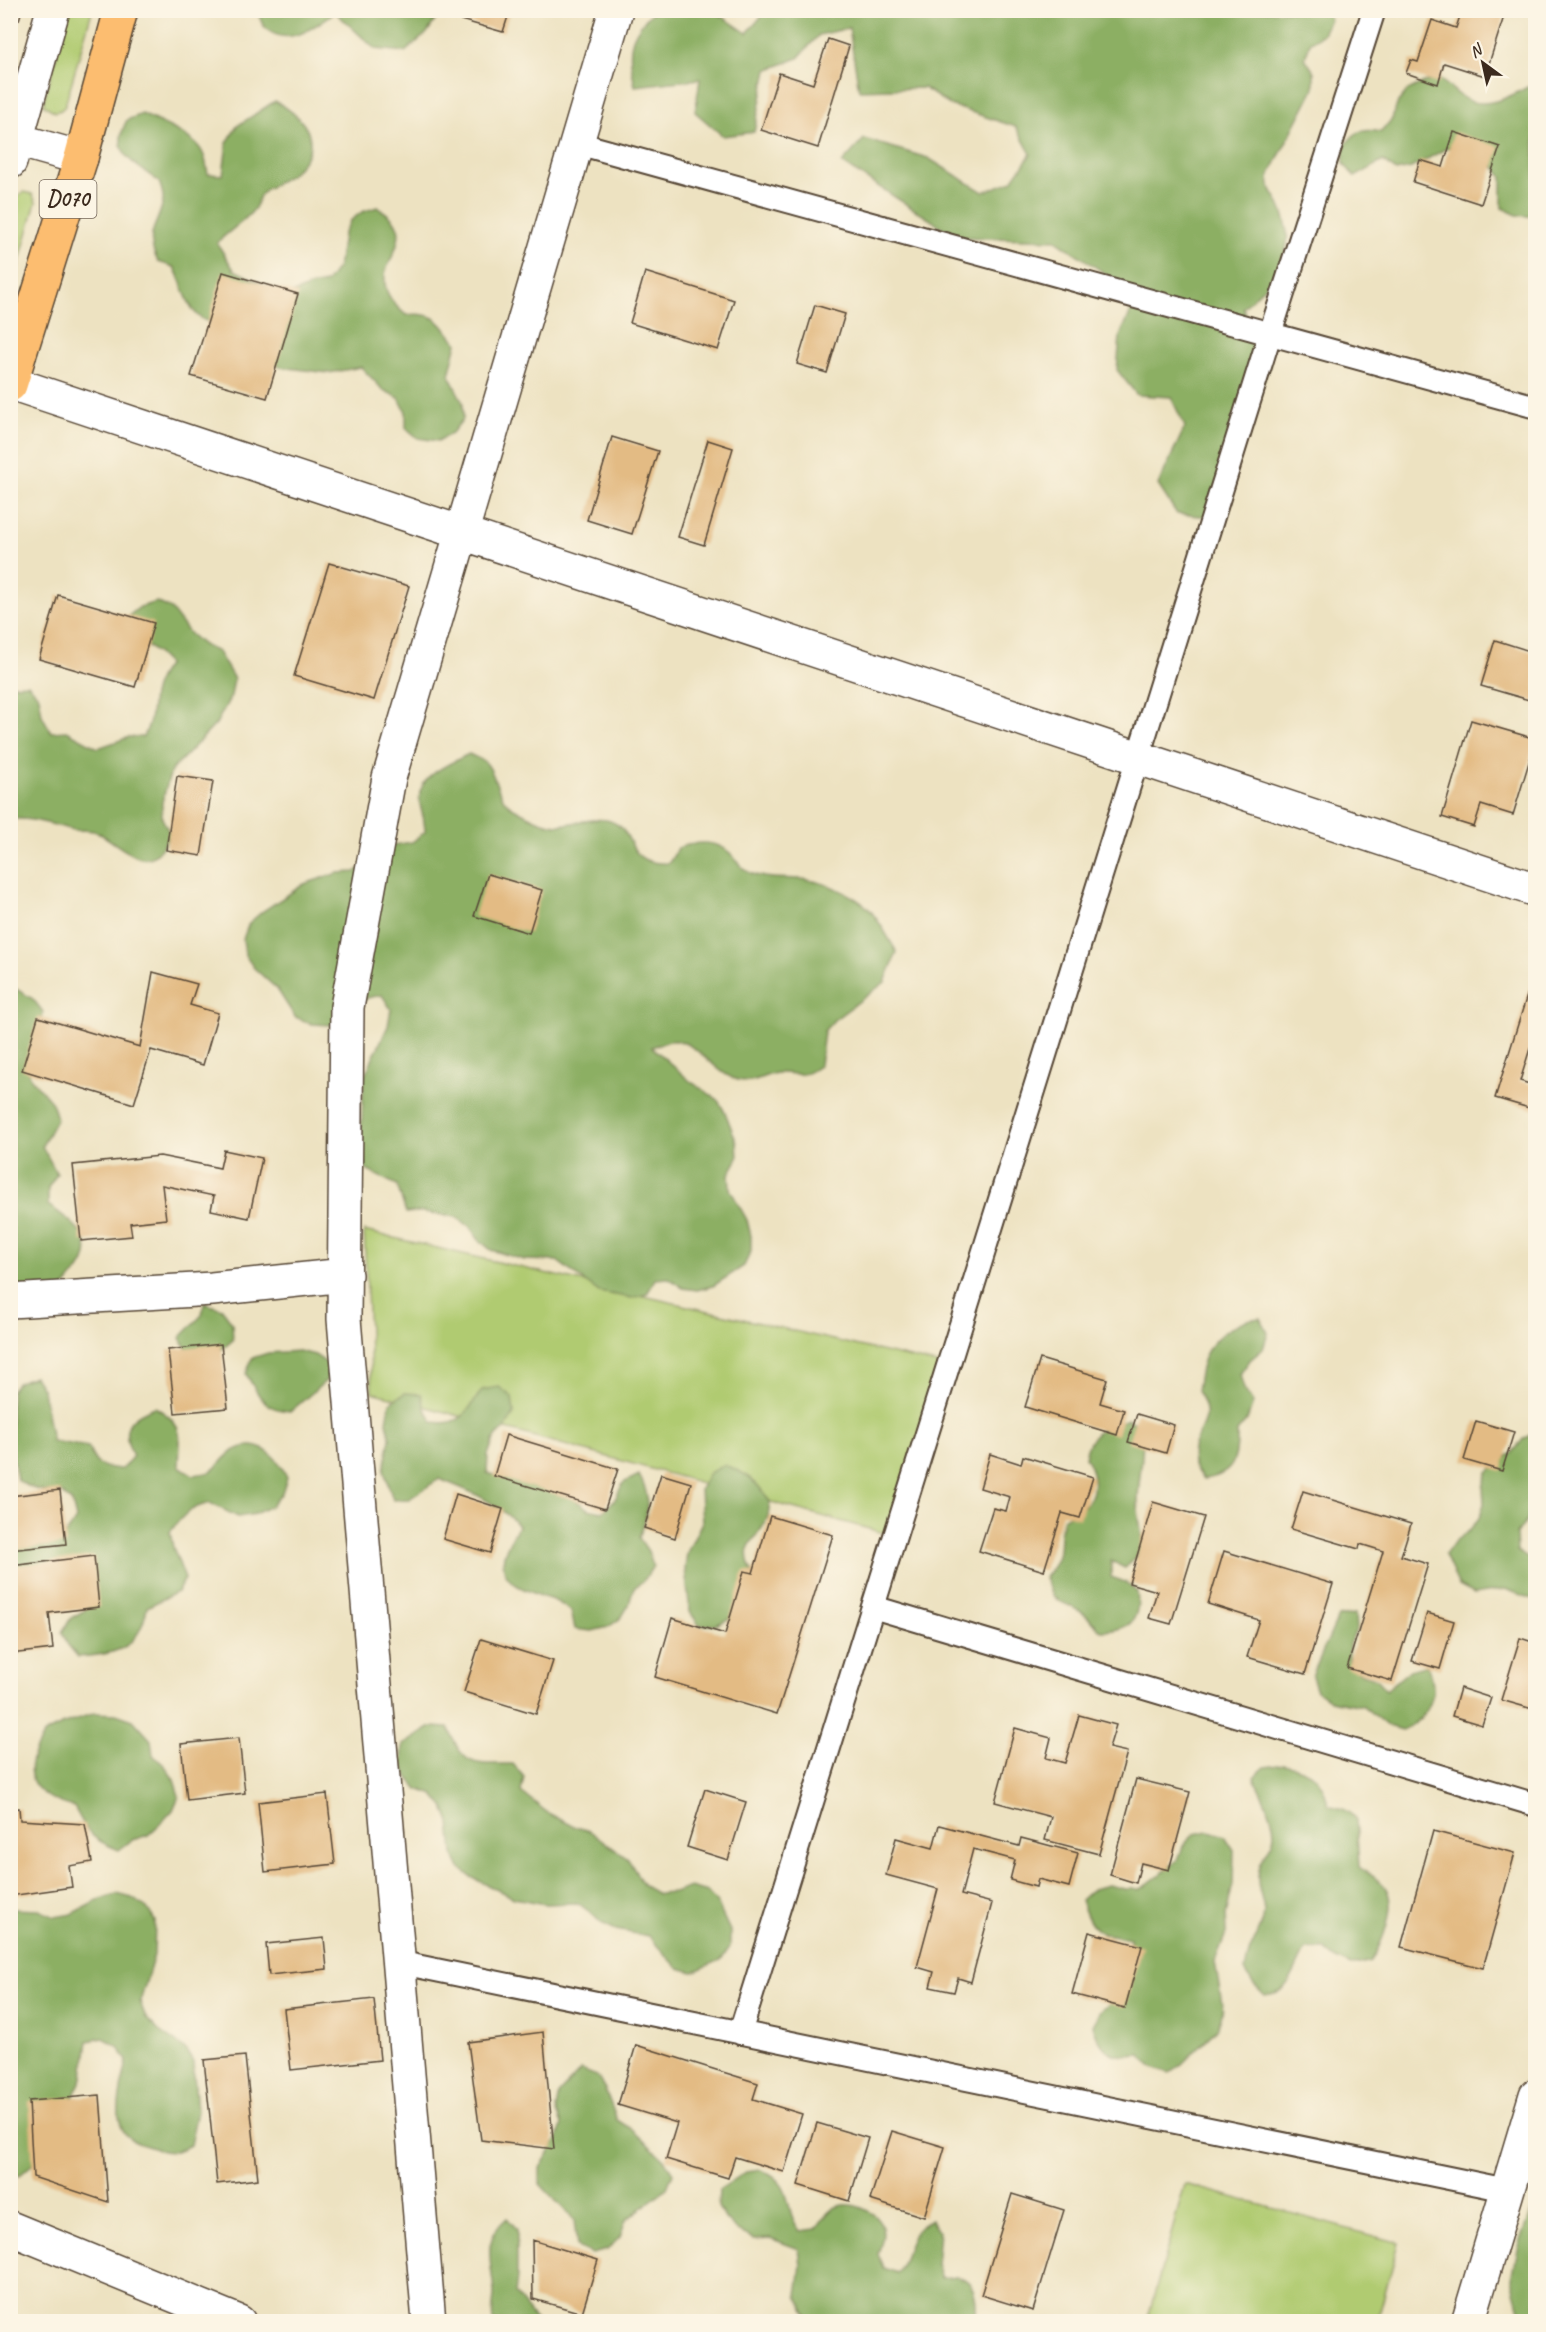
<svg xmlns="http://www.w3.org/2000/svg" width="1546" height="2332" viewBox="0 0 1546 2332" font-family="Caveat,sans-serif">
<rect width="100%" height="100%" fill="#fcf5e5"/>
<filter id="ink" filterUnits="userSpaceOnUse"><feTurbulence type="fractalNoise" baseFrequency=".0167" numOctaves="2"/><feDisplacementMap in="SourceGraphic" scale="12" xChannelSelector="R" yChannelSelector="G"/><feConvolveMatrix kernelMatrix="1 2 1 2 8 2 1 2 1" color-interpolation-filters="sRGB"/></filter>
<filter id="wash" filterUnits="userSpaceOnUse"><feTurbulence type="fractalNoise" baseFrequency=".008" numOctaves="4" result="noise"/><feDisplacementMap in="SourceGraphic" scale="24" xChannelSelector="R" yChannelSelector="G"/><feGaussianBlur stdDeviation="1.35" result="paint"/><feColorMatrix in="noise" values="0 0 0 0 0 0 0 0 0 0 0 0 0 0 0 0 0 1.4 0 .05"/><feComposite in="paint" operator="in"/></filter>
<g filter="url(#wash)">
<rect width="100%" height="100%" fill="#ede2c1"/>
<path fill="#b0cb71" stroke="#767a48" stroke-width="1.5" d="M69 11H92L65 106 61 110 55 112 44 105V100Z
M24 192 32 194 36 202 11 292V215L16 197Z
M364 1231 945 1366 891 1535 372 1392Z
M1185 2184 1399 2243 1377 2321H1147Z"/>
<path fill="#8caf63" stroke="#646c40" stroke-width="1.5" d="M767 10 1326 11 1330 19 1323 34 1310 43 1305 58 1314 72V88L1269 176C1270 195 1274 191 1280 206 1301 252 1274 279 1243 308L1270 364 1210 517 1177 514 1158 485 1185 427 1171 397 1137 395 1117 370 1120 336 1132 309 1116 281 1056 240 957 237 842 163 864 139 928 158 983 192 1012 181 1031 154 1016 127 950 105 924 88 859 90 849 28 819 35 798 58 767 70 754 132 723 136 695 112 700 79 635 86C628 52 626 36 654 11H714L747 33Z
M258 11V10L441 11 427 33 405 52 375 49 335 12C316 25 292 47 269 31 263 27 259 18 258 11Z
M1535 73V217L1517 215 1502 208V177L1485 153 1456 143 1411 168 1396 171 1383 161 1355 177 1344 164 1343 148C1355 131 1361 128 1381 132L1392 119 1398 102 1408 90 1424 82 1439 79C1448 85 1454 91 1462 97 1483 112 1512 96 1531 85Z
M275 101C309 120 326 146 290 175 281 181 271 185 263 192 258 196 258 203 255 208 246 221 228 231 217 243L234 270 263 284 292 294 310 286 326 283 338 267 343 235 350 221 362 212 377 207C401 221 404 233 392 257 390 263 385 269 385 275 383 293 394 305 406 315 436 311 440 323 457 343L449 375 463 403V419L452 433 438 441 418 438 406 428V412L399 398 383 390 361 367 329 373 280 367 265 358 240 319C231 320 216 324 207 321 188 316 183 282 174 267L158 262C143 230 158 229 163 201 164 195 161 187 159 182 136 163 108 155 127 120L142 114C158 122 184 132 196 144 205 152 206 163 208 174L223 175 227 143 237 126Z
M157 602 171 609 190 634 203 645 218 652 234 679 231 696 216 724 171 771 162 802V818L170 834C165 842 159 855 149 858 135 862 111 839 97 832 90 829 81 831 74 830 53 825 32 817 11 819V685L28 684 39 696 42 715 51 732 67 731 98 748 129 737H143C152 722 151 711 153 695 155 683 161 674 168 664L157 653 132 635 126 618 140 607Z
M469 754C474 757 482 759 486 763 497 775 496 797 512 807 525 814 543 825 559 825 572 824 599 816 610 821 639 831 622 866 669 863L678 848C695 842 715 839 730 853 738 861 741 870 753 874 770 881 790 877 808 880 827 883 855 895 869 909 880 921 888 938 897 952L885 982 834 1020 824 1031 820 1065C801 1080 798 1072 777 1073 766 1074 757 1082 746 1081 716 1081 700 1038 670 1041 664 1042 658 1045 652 1047L690 1081 717 1099 725 1112 737 1143 738 1158 729 1174 730 1189 747 1220 751 1236V1251L744 1266 713 1286 697 1290 683 1288 669 1278 655 1279 647 1294 632 1298 599 1292 557 1261 524 1260 491 1250 479 1240 469 1226 456 1217 423 1212 406 1213 397 1185 368 1171 360 1157 364 1077 388 1026 391 1009 382 995 367 998 346 1020 331 1025 312 1024 295 1017 277 989 254 968 245 955 243 939 249 923 263 911 304 884 338 873 355 872 394 845 412 842 425 832C425 821 422 814 420 804 414 776 450 764 469 754Z
M11 986 33 999 43 1012 41 1029 26 1059 30 1077 52 1103 57 1118 42 1146 57 1174 48 1188V1205C75 1224 105 1243 73 1277 69 1282 63 1290 57 1293 43 1298 25 1299 11 1302Z
M204 1303 222 1309 232 1323 233 1340 221 1350 189 1352 180 1338 202 1315Z
M1261 1318 1268 1333 1263 1349 1250 1360 1240 1374 1244 1389 1253 1403 1247 1420 1237 1432C1238 1460 1233 1476 1203 1479 1199 1474 1194 1468 1193 1463 1187 1432 1220 1426 1197 1391 1201 1363 1204 1343 1231 1328 1242 1321 1248 1319 1261 1318Z
M299 1351 315 1355 328 1364 327 1380 291 1411C262 1410 260 1396 246 1374L252 1358 268 1353Z
M34 1376 43 1390 52 1441 88 1447C97 1468 100 1467 122 1469L133 1456C119 1428 128 1417 155 1407 185 1425 180 1434 179 1466L193 1475C198 1474 207 1474 211 1471 219 1466 224 1457 232 1452 257 1436 277 1455 287 1477L282 1493 271 1506 255 1514 238 1517 210 1503C189 1508 183 1515 170 1532L173 1547 185 1579 177 1592 147 1607C140 1650 116 1654 78 1657L68 1645 62 1632 71 1618 85 1610 90 1594 11 1578 10 1545C41 1549 60 1549 76 1519L72 1503 61 1492C43 1493 32 1489 17 1480L11 1445V1391L17 1383Z
M499 1387 512 1397 514 1414 505 1428 494 1439 488 1455 487 1473 574 1499 588 1509 603 1512 615 1499 623 1483 639 1475C653 1500 647 1513 639 1538L648 1551 653 1566 645 1579 633 1589 629 1605 621 1618 608 1627 592 1631 575 1629 571 1611C565 1607 560 1603 555 1601 533 1592 498 1587 504 1556 506 1546 514 1535 518 1526 499 1502 467 1490 439 1479L409 1499 393 1500 384 1471 390 1438 387 1422 390 1403 405 1393 421 1394 425 1409 433 1422C463 1426 466 1412 482 1390Z
M1128 1419 1141 1427C1146 1453 1137 1480 1138 1507 1138 1518 1142 1530 1142 1540 1141 1553 1134 1560 1125 1568L1111 1561V1577L1125 1582 1137 1592C1141 1622 1129 1630 1101 1631 1094 1623 1086 1613 1076 1609 1055 1598 1052 1602 1045 1577 1067 1552 1055 1546 1063 1519 1070 1514 1083 1509 1088 1502 1098 1488 1093 1470 1085 1457 1091 1429 1103 1428 1128 1419Z
M1535 1432V1484L1532 1489 1527 1521 1516 1534 1517 1551 1535 1563V1600L1505 1589 1474 1594 1459 1586 1445 1555 1455 1541 1469 1531 1479 1518 1484 1504 1483 1487 1488 1472 1514 1451 1523 1439Z
M724 1465C744 1471 759 1483 770 1502 769 1506 769 1512 768 1516 759 1543 736 1541 754 1576L730 1618 716 1625H699L690 1612 685 1569 687 1553 702 1522 700 1489 709 1473Z
M1355 1614 1356 1630 1349 1644V1661L1360 1673 1376 1679 1386 1690 1410 1670 1428 1665C1440 1695 1430 1717 1402 1730L1387 1726 1363 1706 1330 1700 1317 1691 1312 1676 1338 1617Z
M94 1713 116 1714 133 1720 151 1740 153 1755 165 1766 174 1780 179 1796 173 1810 160 1824 148 1835 132 1840 119 1850C90 1839 88 1833 74 1807 43 1799 19 1782 36 1749 39 1744 41 1736 46 1733 60 1724 79 1719 94 1713Z
M431 1727 449 1728C463 1768 474 1764 513 1764L524 1777 521 1792 548 1813 575 1827 590 1831 628 1859 644 1886 658 1894 674 1893 690 1887 707 1892 717 1903 730 1931V1947L721 1960 693 1972 678 1968 648 1936 616 1930 601 1923 590 1912 577 1903 546 1904 514 1898 471 1877 460 1868 453 1854 450 1822 444 1807 434 1795 418 1789 408 1777 402 1763 403 1745Z
M1284 1764C1311 1770 1323 1777 1328 1805L1343 1809 1356 1818 1359 1867C1367 1873 1380 1879 1385 1887 1398 1905 1382 1944 1371 1961L1351 1966 1336 1959 1324 1949H1306C1299 1960 1290 1987 1280 1992 1276 1994 1270 1995 1265 1996L1253 1984 1245 1971C1248 1949 1255 1942 1262 1923 1268 1906 1257 1894 1258 1877 1258 1863 1266 1855 1272 1843 1280 1824 1261 1795 1254 1777L1265 1767Z
M1209 1831 1225 1836 1234 1850 1233 1884 1226 1915 1227 1931 1215 1961 1223 2011 1217 2029 1182 2064 1169 2074 1153 2068 1141 2055C1112 2058 1102 2054 1093 2025L1101 2011 1113 2001 1131 1954 1130 1938C1097 1933 1092 1934 1081 1900L1093 1889 1108 1885 1125 1889H1141L1178 1860 1183 1846 1194 1834Z
M117 1894 132 1898 147 1908 155 1921 154 1955 140 2002 146 2018 159 2031 185 2049 193 2062 197 2111 190 2145C174 2154 167 2153 150 2147 145 2145 137 2144 132 2140 108 2124 123 2084 127 2061L118 2047 103 2038 88 2041 83 2076 68 2108 43 2155 19 2176 11 2174 10 2070 13 2067V2050L10 2048 11 1909 39 1910 55 1917 72 1914 101 1899Z
M581 2070 597 2076 605 2089 617 2120 630 2128 664 2159 673 2173 667 2188 626 2220 620 2237 607 2250 592 2254 577 2247 574 2220 540 2184V2168L557 2140 562 2125 556 2109 559 2093Z
M761 2170C797 2186 781 2205 800 2231L816 2229C822 2221 828 2209 839 2206 851 2202 874 2210 880 2222 886 2232 881 2244 878 2254L883 2268 898 2273C911 2248 904 2235 931 2219L939 2232 936 2264 941 2278C946 2278 952 2276 956 2276 975 2279 977 2300 976 2315L982 2321H811L797 2296 801 2265 799 2249 770 2238 754 2239 738 2231 726 2220 718 2207 719 2190 746 2172Z
M1535 2200 1536 2321 1522 2317 1512 2280 1518 2249Z
M507 2218 517 2229V2277L515 2294 537 2321H493C491 2311 494 2303 494 2293 492 2262 480 2241 507 2218Z"/>
<g id="blocks">
<path fill="#e3bb84" d="M10 10H22L19 20 10 17Z
M459 10H510L503 32 457 19Z
M1462 10H1506L1485 76 1444 63 1438 84 1406 73 1411 60 1418 62 1432 20 1456 28Z
M828 39 849 46 818 148 761 130 779 73 813 84Z
M1454 132 1500 147 1481 204 1413 182 1420 160 1443 167Z
M223 272 298 294 267 398 191 376Z
M645 272 734 300 718 350 630 323Z
M815 305 845 314 827 373 797 364Z
M612 437 658 451 632 534 587 520Z
M708 440 733 448 704 545 678 537Z
M329 563 409 586 374 700 294 676Z
M58 595 154 623 135 687 39 659Z
M1495 640 1536 653V702L1481 686Z
M1471 720 1536 739 1513 815 1481 805 1474 827 1442 817Z
M177 776 213 781 201 856 166 850Z
M488 874 542 890 529 933 474 916Z
M153 972 197 984 190 1005 218 1013 203 1065 151 1050 134 1104 22 1070 38 1017 140 1047Z
M1534 973H1536V1029L1520 1081 1533 1085 1536 1080V1110L1495 1098Z
M224 1150 262 1158 249 1218 211 1210 214 1196 162 1185 166 1219 130 1223 132 1236 81 1241 73 1165 160 1156 220 1168Z
M221 1344 228 1408 175 1413 168 1350Z
M1040 1359 1107 1379 1100 1403 1124 1410 1117 1435 1025 1407Z
M1137 1414 1174 1425 1166 1453 1128 1442Z
M1476 1421 1514 1432 1502 1471 1464 1460Z
M506 1435 618 1469 605 1509 494 1476Z
M990 1454 1021 1464 1023 1456 1093 1477 1080 1518 1062 1513 1044 1571 979 1551 993 1508 1006 1511 1010 1497 980 1488Z
M661 1474 691 1483 675 1538 644 1528Z
M60 1490 66 1544 10 1550V1496Z
M1303 1491 1411 1524 1401 1556 1428 1564 1392 1681 1347 1668 1383 1551 1360 1544 1359 1549 1291 1529Z
M456 1494 503 1509 490 1553 443 1539Z
M1153 1502 1204 1517 1171 1624 1149 1618 1157 1591 1129 1583Z
M770 1516 833 1535 777 1714 655 1677 672 1618 725 1634 744 1571 753 1573Z
M1224 1551 1333 1584 1305 1674 1247 1657 1259 1620 1208 1604Z
M94 1556 99 1607 49 1613 53 1649 10 1654V1566Z
M1427 1613 1454 1621 1440 1669 1412 1661Z
M1520 1638 1536 1643V1710L1501 1700Z
M481 1639 553 1661 536 1714 464 1692Z
M1460 1688 1491 1698 1482 1725 1452 1716Z
M1079 1715 1116 1725 1109 1748 1127 1752 1099 1854 1045 1840 1051 1817 995 1802 1015 1728 1051 1738 1046 1758 1065 1763Z
M239 1738 245 1793 187 1800 181 1744Z
M1136 1779 1190 1792 1169 1870 1141 1863 1136 1883 1110 1875Z
M705 1789 746 1802 728 1860 687 1847Z
M327 1794 335 1864 265 1872 258 1802Z
M19 1808 20 1820 85 1824 92 1862 69 1866 72 1887 10 1896V1810Z
M939 1825 1019 1846 1021 1838 1078 1853 1069 1887 1038 1879 1036 1887 1010 1880 1015 1860 973 1849 961 1895 992 1903 971 1982 958 1978 954 1992 930 1987 934 1972 917 1967 938 1889 886 1875 896 1838 933 1848Z
M1433 1831 1515 1853 1483 1968 1401 1947Z
M1089 1932 1142 1946 1125 2008 1072 1994Z
M324 1938 327 1969 269 1975 266 1944Z
M374 1999 380 2060 291 2070 284 2009Z
M543 2032 554 2149 481 2140 468 2042Z
M636 2045 758 2083 753 2099 802 2114 784 2172 735 2157 728 2178 666 2159 677 2123 618 2105Z
M245 2056 258 2179 217 2184 204 2060Z
M100 2095 108 2202 33 2177 29 2101Z
M817 2123 868 2138 849 2201 798 2185Z
M892 2131 945 2147 924 2217 870 2200Z
M1012 2194 1064 2210 1033 2311 981 2295Z
M532 2240 598 2260 582 2313 533 2299Z"/>
</g>
</g>
<g filter="url(#ink)">
<use href="#blocks" fill-opacity="0" stroke="#564636" stroke-width="1.5"/>
<g fill="none" stroke-linecap="round" stroke-linejoin="round">
<defs>
<path id="service" d="M577 143 1536 407
M873 1607 1536 1805
M397 1962 1507 2190
M740 2033 1270 334 1374 10"/>
<path id="minor" d="M10 138 81 158
M10 162 53 10
M11 383 1536 890
M10 1301 212 1289 345 1275
M10 2228 239 2322
M429 2322 344 1319 347 1007 389 778 616 10
M1468 2322 1536 2095"/>
<path id="primary" d="M10 385 81 158 121 10"/>
</defs>
<use href="#service" stroke="#564636" stroke-width="26"/>
<use href="#minor" stroke="#564636" stroke-width="36"/>
<use href="#primary" stroke="#564636" stroke-width="36"/>
<use href="#service" stroke="#fff" stroke-width="22"/>
<use href="#minor" stroke="#fff" stroke-width="33"/>
<use href="#primary" stroke="#fcbd6f" stroke-width="33"/>
</g>
</g>
<g text-anchor="middle" dominant-baseline="central" stroke-width="4.5" stroke-linejoin="round" paint-order="stroke">
<rect fill="#fcf5e5" stroke="#75675a" stroke-width="1.5" x="39.5" y="180" width="57" height="38" rx="4.5"/>
<g font-size="22" font-weight="bold" fill="#3b2a1e">
<text x="68" y="199">D070</text>
</g>
</g>
<rect width="1546" height="2332" fill="none" stroke="#fcf5e5" stroke-width="36"/>
<g transform="translate(1483 63) rotate(327)" stroke="#fcf5e5" stroke-width="4.5" paint-order="stroke">
<path d="M0-4.5L10 22L0 15L-10 22Z" fill="#3b2a1e"/>
<text y="-9" font-size="16" font-weight="bold" text-anchor="middle" fill="#3b2a1e">N</text>
</g>
</svg>
